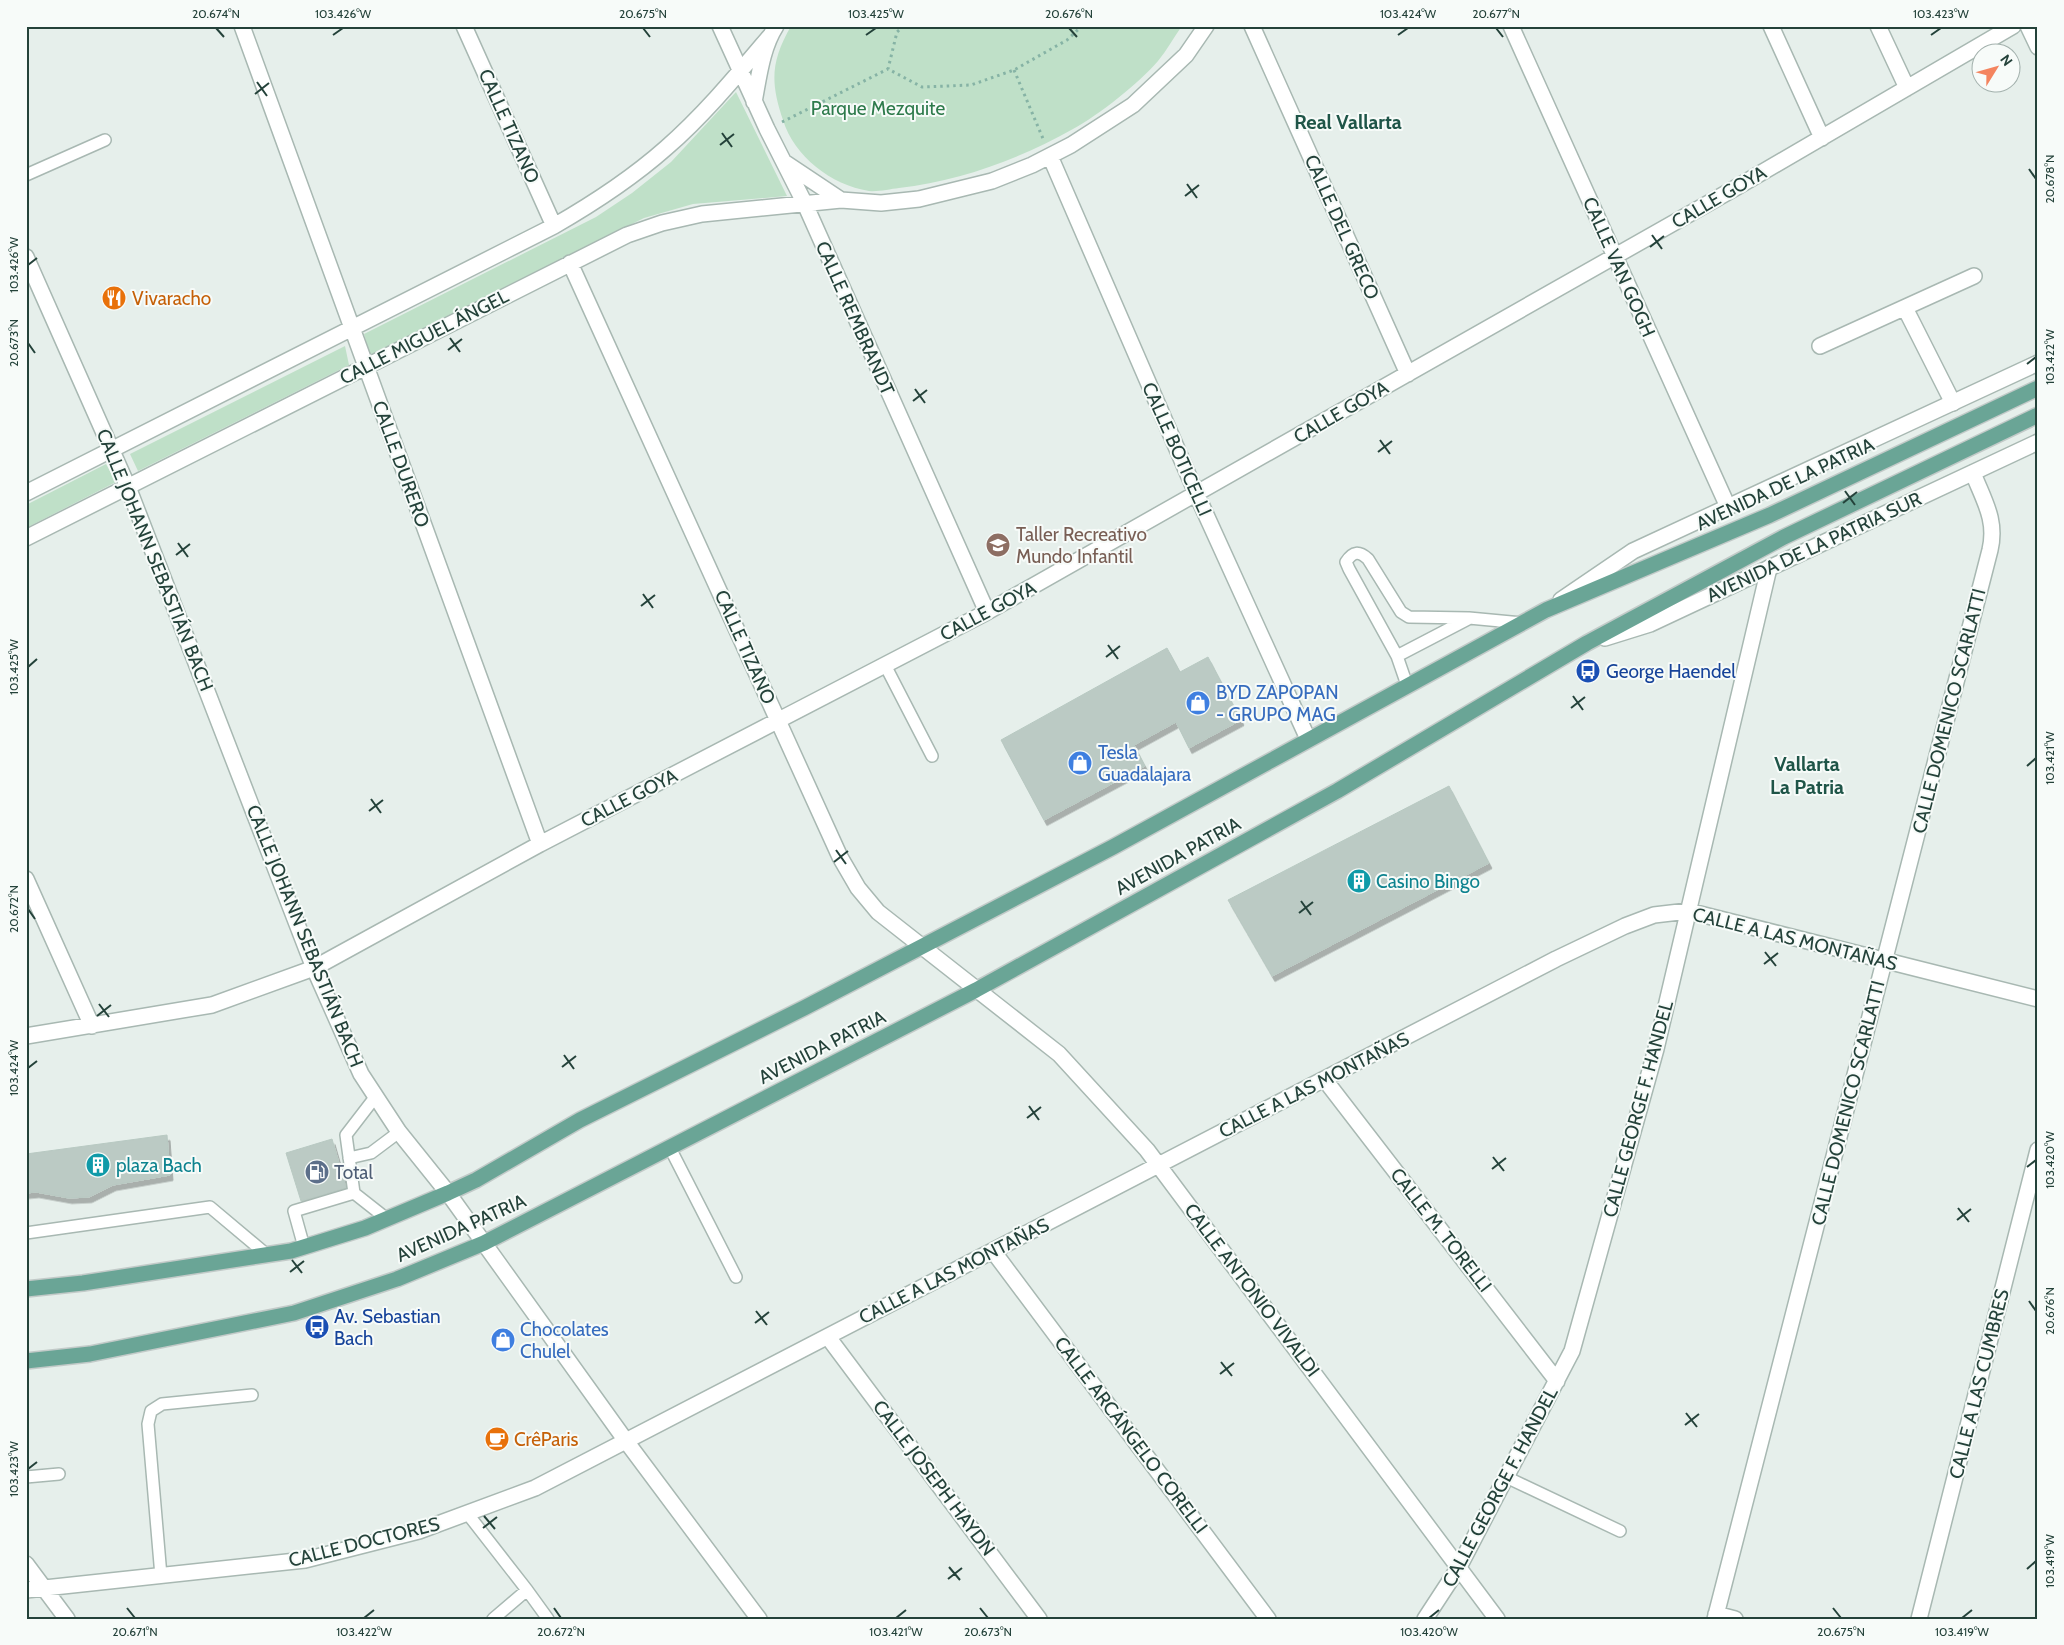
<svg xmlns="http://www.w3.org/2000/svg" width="2064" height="1645" viewBox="0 0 2064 1645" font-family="Cabin,sans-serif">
<defs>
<filter id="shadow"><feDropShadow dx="3" dy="5.5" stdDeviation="0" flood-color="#0004"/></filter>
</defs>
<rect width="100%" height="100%" fill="#e6efeb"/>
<path fill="#bfe0c8" d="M791 26H1182C1174 37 1167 50 1158 61 1139 83 1099 115 1073 129 1020 159 960 181 899 188 890 189 878 192 869 191 831 185 794 156 783 120 770 82 771 61 791 26Z
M736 92 787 196 693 204 644 218 370 355 364 334 596 217 632 193 671 162Z
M345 346 349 365 138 471 130 454Z
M106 464 116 482 26 528V505Z"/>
<path fill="#bbcac4" stroke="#b8c9c2" filter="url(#shadow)" d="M1167 648 1180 672 1208 657 1241 720 1189 748 1176 722 1134 745 1145 766 1044 820 1001 740Z
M1449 786 1489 863 1272 976 1228 900Z
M167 1135 170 1175 113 1185 89 1197 69 1198 36 1192 26 1193V1154Z
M332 1139 346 1188 301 1201 286 1153Z"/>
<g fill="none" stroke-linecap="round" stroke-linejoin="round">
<defs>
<path id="service" d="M26 175 105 140
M1397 656 1468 619
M885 665 932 756
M1407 685 1397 656 1349 569 1346 562C1353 551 1359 551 1368 559L1401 612 1409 617 1469 618 1522 623
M376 1096 346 1135 354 1193 387 1219
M670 1148 736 1277
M349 1158 371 1153 399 1132
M26 1233 210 1207 266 1254
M304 1247 294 1211 354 1193
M26 1477 59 1474
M1506 1477 1620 1531
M467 1513 527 1590
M161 1576 148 1424 151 1411 162 1404 252 1395
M493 1619 527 1590 548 1619"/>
<path id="minor" d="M242 26 540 844
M464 26 554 226
M720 26 767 129 805 204 987 612
M1252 26 1408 374
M1511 26 1728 507
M1771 26 1822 138
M1878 26 1907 88
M2028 26 2038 47
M754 102C759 76 762 48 776 26
M1050 156 1197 495 1308 739
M784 162 841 200 881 203 919 199 992 181 1032 165 1071 145 1133 105 1186 55 1206 26
M570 263 840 857 858 888 878 912 1059 1054 1147 1150 1497 1619
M1905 308 1953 403
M1820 346 1974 276
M26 493 554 226C594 203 631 179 666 148 704 115 737 75 770 36
M26 538 627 235 662 223 702 214 841 200
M26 879 92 1026
M26 1036 212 1005 314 968 540 844 987 612 1737 187 2013 26
M1325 1080 1557 1381
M993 1251 1268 1619
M828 1337 1039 1619
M26 1564 67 1619
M26 1590 305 1560 419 1531 535 1488 1556 959 1625 926 1654 915 1688 911 2038 999
M1716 1614 1735 1619
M1425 1619 1459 1567 1572 1351 1656 1049 1769 568
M1715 1619 1990 550C1997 520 1984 501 1973 473
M1919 1619 2038 1150"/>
<path id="tertiary" d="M26 257 128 487 314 968 361 1074 399 1132 448 1193 626 1441 759 1619
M1561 600 1633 551 2038 363
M1605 638 1650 624 2038 442"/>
<path id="primary" d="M26 1289 83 1283 291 1251 365 1228 448 1193 476 1180 580 1120 804 1008 1113 847 1546 610 1770 515 2038 388
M26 1361 90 1354 294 1313 397 1279 484 1243 976 990 1337 791 1587 643 1784 537 2038 415"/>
</defs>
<use href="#service" stroke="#a8b8b2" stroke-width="14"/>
<use href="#minor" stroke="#a8b8b2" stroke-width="18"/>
<use href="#tertiary" stroke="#a8b8b2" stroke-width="18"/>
<use href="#primary" stroke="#c2cac8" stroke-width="18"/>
<path stroke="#86b3a5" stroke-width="3" stroke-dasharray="2.5 4" stroke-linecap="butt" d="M904 26 897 32 888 69 922 87 971 85 1014 70 1067 40 1082 26
M1014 70 1044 141
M782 122 888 69"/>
<use href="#service" stroke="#fff" stroke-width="11"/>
<use href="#minor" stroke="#fff" stroke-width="15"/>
<use href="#tertiary" stroke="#fff" stroke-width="15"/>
<use href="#primary" stroke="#6aa596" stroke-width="15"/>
</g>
<path fill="none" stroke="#24423a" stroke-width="2" d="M216 28 224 37M643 28 650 37M1069 28 1077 37M1496 28 1503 37M333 35 343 28M866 35 876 28M1398 35 1408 28M1931 35 1941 28M257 82 267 96M255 94 269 83M722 133 732 147M720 145 734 134M2029 169 2036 179M1187 184 1197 198M1185 196 1199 185M1652 235 1662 249M1650 247 1664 236M28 265 37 258M450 338 460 352M28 343 35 353M448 350 462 339M2027 364 2036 357M915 389 925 403M913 401 927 390M1380 440 1390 454M1378 452 1392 441M1845 491 1855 505M1843 503 1857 492M178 543 188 557M176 555 190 544M643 594 653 608M641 606 655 595M1108 645 1118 659M1106 657 1120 646M28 667 37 659M1573 696 1583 710M1571 708 1585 697M2027 766 2036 758M371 799 381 813M369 811 383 800M836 850 846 864M834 862 848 851M1301 901 1311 915M28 909 35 919M1299 913 1313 902M1765 952 1776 966M1764 964 1778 953M99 1004 109 1017M97 1016 111 1005M564 1055 574 1069M562 1067 576 1056M28 1068 37 1061M1029 1106 1039 1120M1027 1118 1041 1107M1493 1157 1504 1171M2027 1167 2036 1160M1492 1169 1506 1158M1958 1208 1969 1222M1957 1220 1971 1209M292 1260 302 1273M290 1272 304 1261M2029 1301 2036 1311M756 1311 767 1325M755 1323 769 1312M1221 1362 1232 1376M1220 1374 1234 1363M1686 1413 1697 1427M1685 1425 1699 1414M28 1469 37 1462M484 1516 495 1529M483 1528 497 1517M949 1567 960 1580M2027 1569 2036 1561M948 1579 962 1568M127 1608 135 1618M554 1608 561 1618M980 1608 988 1618M1833 1608 1841 1618M364 1618 374 1610M896 1618 906 1610M1429 1618 1439 1610M1962 1618 1972 1610"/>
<defs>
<symbol id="restaurant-disc" viewBox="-11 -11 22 22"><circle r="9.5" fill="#e8710a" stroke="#f7fbf9"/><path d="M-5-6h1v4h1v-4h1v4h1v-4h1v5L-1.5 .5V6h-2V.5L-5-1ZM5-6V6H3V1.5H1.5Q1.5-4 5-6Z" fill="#fff"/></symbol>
<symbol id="school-disc" viewBox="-11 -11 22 22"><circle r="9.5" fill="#8d6e63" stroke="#f7fbf9"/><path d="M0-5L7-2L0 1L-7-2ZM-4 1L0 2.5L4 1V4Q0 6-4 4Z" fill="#fff"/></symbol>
<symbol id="bus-disc" viewBox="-11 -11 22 22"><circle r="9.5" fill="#1a4fb4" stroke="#f7fbf9"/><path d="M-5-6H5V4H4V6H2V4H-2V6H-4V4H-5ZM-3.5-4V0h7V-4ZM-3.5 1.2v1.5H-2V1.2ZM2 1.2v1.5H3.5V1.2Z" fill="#fff"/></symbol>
<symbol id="shop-disc" viewBox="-11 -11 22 22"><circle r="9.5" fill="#3f7fe0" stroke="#f7fbf9"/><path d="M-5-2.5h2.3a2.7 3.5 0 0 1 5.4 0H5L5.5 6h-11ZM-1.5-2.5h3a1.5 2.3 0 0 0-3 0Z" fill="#fff"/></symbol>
<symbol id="building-disc" viewBox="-11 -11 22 22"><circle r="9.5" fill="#0f9aa8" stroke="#f7fbf9"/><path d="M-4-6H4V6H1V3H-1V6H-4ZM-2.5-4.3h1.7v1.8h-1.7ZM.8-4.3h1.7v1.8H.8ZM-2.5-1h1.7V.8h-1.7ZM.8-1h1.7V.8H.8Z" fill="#fff"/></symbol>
<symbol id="fuel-disc" viewBox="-11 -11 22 22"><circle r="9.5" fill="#5c6f8a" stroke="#f7fbf9"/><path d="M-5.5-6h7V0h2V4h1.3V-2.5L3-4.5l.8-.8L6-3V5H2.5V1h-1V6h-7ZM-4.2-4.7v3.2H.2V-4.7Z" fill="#fff"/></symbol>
<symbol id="cafe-disc" viewBox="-11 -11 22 22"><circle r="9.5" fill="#e8710a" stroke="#f7fbf9"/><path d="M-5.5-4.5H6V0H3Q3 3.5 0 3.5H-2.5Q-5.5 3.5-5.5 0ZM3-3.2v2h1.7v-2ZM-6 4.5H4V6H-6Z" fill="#fff"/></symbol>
</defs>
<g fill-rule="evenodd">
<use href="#restaurant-disc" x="100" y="284" width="28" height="28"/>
<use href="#school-disc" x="984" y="531" width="28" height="28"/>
<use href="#bus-disc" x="1574" y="657" width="28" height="28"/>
<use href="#shop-disc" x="1184" y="689" width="28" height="28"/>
<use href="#shop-disc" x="1066" y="749" width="28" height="28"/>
<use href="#building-disc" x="1345" y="867" width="28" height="28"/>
<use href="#building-disc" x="84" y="1151" width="28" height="28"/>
<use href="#fuel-disc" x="303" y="1158" width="28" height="28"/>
<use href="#bus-disc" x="303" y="1313" width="28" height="28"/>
<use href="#shop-disc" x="489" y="1326" width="28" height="28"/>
<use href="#cafe-disc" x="483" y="1425" width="28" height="28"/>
</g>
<g text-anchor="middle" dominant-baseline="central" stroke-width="4" stroke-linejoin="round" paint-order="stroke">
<g font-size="19" fill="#2d7a4b" stroke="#f7fbf9">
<text x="878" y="108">Parque Mezquite</text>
</g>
<g font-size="19" fill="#24423a" stroke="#f7fbf9">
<text transform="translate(509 126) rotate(66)">CALLE TIZANO</text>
<text transform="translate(1719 197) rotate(-30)">CALLE GOYA</text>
<text transform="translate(1342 227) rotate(66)">CALLE DEL GRECO</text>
<text transform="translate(1619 267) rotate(66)">CALLE VAN GOGH</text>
<text transform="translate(855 318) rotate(66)">CALLE REMBRANDT</text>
<text transform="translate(424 337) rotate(-27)">CALLE MIGUEL ÁNGEL</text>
<text transform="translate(1341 412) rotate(-30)">CALLE GOYA</text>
<text transform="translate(1177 449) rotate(66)">CALLE BOTICELLI</text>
<text transform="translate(401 464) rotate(70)">CALLE DURERO</text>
<text transform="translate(1785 484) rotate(-25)">AVENIDA DE LA PATRIA</text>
<text transform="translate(1814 547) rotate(-25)">AVENIDA DE LA PATRIA SUR</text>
<text transform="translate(155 560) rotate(68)">CALLE JOHANN SEBASTIÁN BACH</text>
<text transform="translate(988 611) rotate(-28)">CALLE GOYA</text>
<text transform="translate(745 647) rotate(66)">CALLE TIZANO</text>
<text transform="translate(1949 711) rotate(-76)">CALLE DOMENICO SCARLATTI</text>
<text transform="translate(629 798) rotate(-27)">CALLE GOYA</text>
<text transform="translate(1178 856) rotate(-29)">AVENIDA PATRIA</text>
<text transform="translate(305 936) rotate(68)">CALLE JOHANN SEBASTIÁN BACH</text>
<text transform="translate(1795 939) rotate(14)">CALLE A LAS MONTAÑAS</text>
<text transform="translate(822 1047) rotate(-27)">AVENIDA PATRIA</text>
<text transform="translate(1314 1085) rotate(-27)">CALLE A LAS MONTAÑAS</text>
<text transform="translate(1848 1103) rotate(-76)">CALLE DOMENICO SCARLATTI</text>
<text transform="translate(1638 1109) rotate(-75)">CALLE GEORGE F. HANDEL</text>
<text transform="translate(461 1228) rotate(-24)">AVENIDA PATRIA</text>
<text transform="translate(1441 1230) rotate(52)">CALLE M. TORELLI</text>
<text transform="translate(954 1271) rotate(-27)">CALLE A LAS MONTAÑAS</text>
<text transform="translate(1252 1290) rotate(53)">CALLE ANTONIO VIVALDI</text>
<text transform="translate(1979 1384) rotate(-76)">CALLE A LAS CUMBRES</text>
<text transform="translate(1131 1435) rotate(53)">CALLE ARCÁNGELO CORELLI</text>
<text transform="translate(934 1478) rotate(53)">CALLE JOSEPH HAYDN</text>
<text transform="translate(1500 1487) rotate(-62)">CALLE GEORGE F. HANDEL</text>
<text transform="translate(364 1542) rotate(-14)">CALLE DOCTORES</text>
</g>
<g font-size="19" fill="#c56008" stroke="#f7fbf9" text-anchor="start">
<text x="132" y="298">Vivaracho</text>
<text x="514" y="1439">CrêParis</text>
</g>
<g font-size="19" fill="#785e54" stroke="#f7fbf9" text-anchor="start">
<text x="1016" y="534">Taller Recreativo<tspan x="1016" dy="22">Mundo Infantil</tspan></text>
</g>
<g font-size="19" fill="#164399" stroke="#f7fbf9" text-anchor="start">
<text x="1606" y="671">George Haendel</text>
<text x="334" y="1316">Av. Sebastian<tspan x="334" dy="22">Bach</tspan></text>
</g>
<g font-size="19" fill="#366cbe" stroke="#f7fbf9" text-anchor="start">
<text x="1216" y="692">BYD ZAPOPAN<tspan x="1216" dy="22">- GRUPO MAG</tspan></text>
<text x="1098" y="752">Tesla<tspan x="1098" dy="22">Guadalajara</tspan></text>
<text x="520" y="1329">Chocolates<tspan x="520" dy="22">Chulel</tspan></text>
</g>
<g font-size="19" fill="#0d838f" stroke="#f7fbf9" text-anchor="start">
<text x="1376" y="881">Casino Bingo</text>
<text x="116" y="1165">plaza Bach</text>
</g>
<g font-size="19" fill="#4e5e75" stroke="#f7fbf9" text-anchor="start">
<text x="334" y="1172">Total</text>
</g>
<g font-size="20" font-weight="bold" fill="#1f5548" stroke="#f7fbf9">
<text x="1348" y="122">Real Vallarta</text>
<text x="1807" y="764">Vallarta<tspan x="1807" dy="23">La Patria</tspan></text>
</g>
</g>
<rect width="2064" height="1645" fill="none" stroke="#f7fbf9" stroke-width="55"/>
<g transform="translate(1996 68) rotate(53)"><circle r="24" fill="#f7fbf9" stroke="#a3b1ad"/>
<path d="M0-4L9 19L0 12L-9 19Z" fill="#f4845f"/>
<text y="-8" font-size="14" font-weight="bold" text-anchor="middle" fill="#24423a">N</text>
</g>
<rect x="28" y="28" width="2008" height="1590" fill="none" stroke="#24423a" stroke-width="2"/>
<g font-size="12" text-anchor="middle" fill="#24423a">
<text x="216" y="18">20.674°N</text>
<text x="343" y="18">103.426°W</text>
<text x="643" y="18">20.675°N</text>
<text x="876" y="18">103.425°W</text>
<text x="1069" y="18">20.676°N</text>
<text x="1408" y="18">103.424°W</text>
<text x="1496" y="18">20.677°N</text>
<text x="1941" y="18">103.423°W</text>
<text transform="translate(2050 179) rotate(-90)" y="4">20.678°N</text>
<text transform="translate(14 265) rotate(-90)" y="4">103.426°W</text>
<text transform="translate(14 343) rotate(-90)" y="4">20.673°N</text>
<text transform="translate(2050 357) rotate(-90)" y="4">103.422°W</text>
<text transform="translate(14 667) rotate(-90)" y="4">103.425°W</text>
<text transform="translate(2050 758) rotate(-90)" y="4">103.421°W</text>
<text transform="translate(14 909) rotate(-90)" y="4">20.672°N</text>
<text transform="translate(14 1068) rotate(-90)" y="4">103.424°W</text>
<text transform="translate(2050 1160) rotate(-90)" y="4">103.420°W</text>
<text transform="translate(2050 1311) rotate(-90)" y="4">20.676°N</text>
<text transform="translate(14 1469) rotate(-90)" y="4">103.423°W</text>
<text transform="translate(2050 1561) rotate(-90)" y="4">103.419°W</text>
<text x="135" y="1636">20.671°N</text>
<text x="364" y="1636">103.422°W</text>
<text x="561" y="1636">20.672°N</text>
<text x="896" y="1636">103.421°W</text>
<text x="988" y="1636">20.673°N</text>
<text x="1429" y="1636">103.420°W</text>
<text x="1841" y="1636">20.675°N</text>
<text x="1962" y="1636">103.419°W</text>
</g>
</svg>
